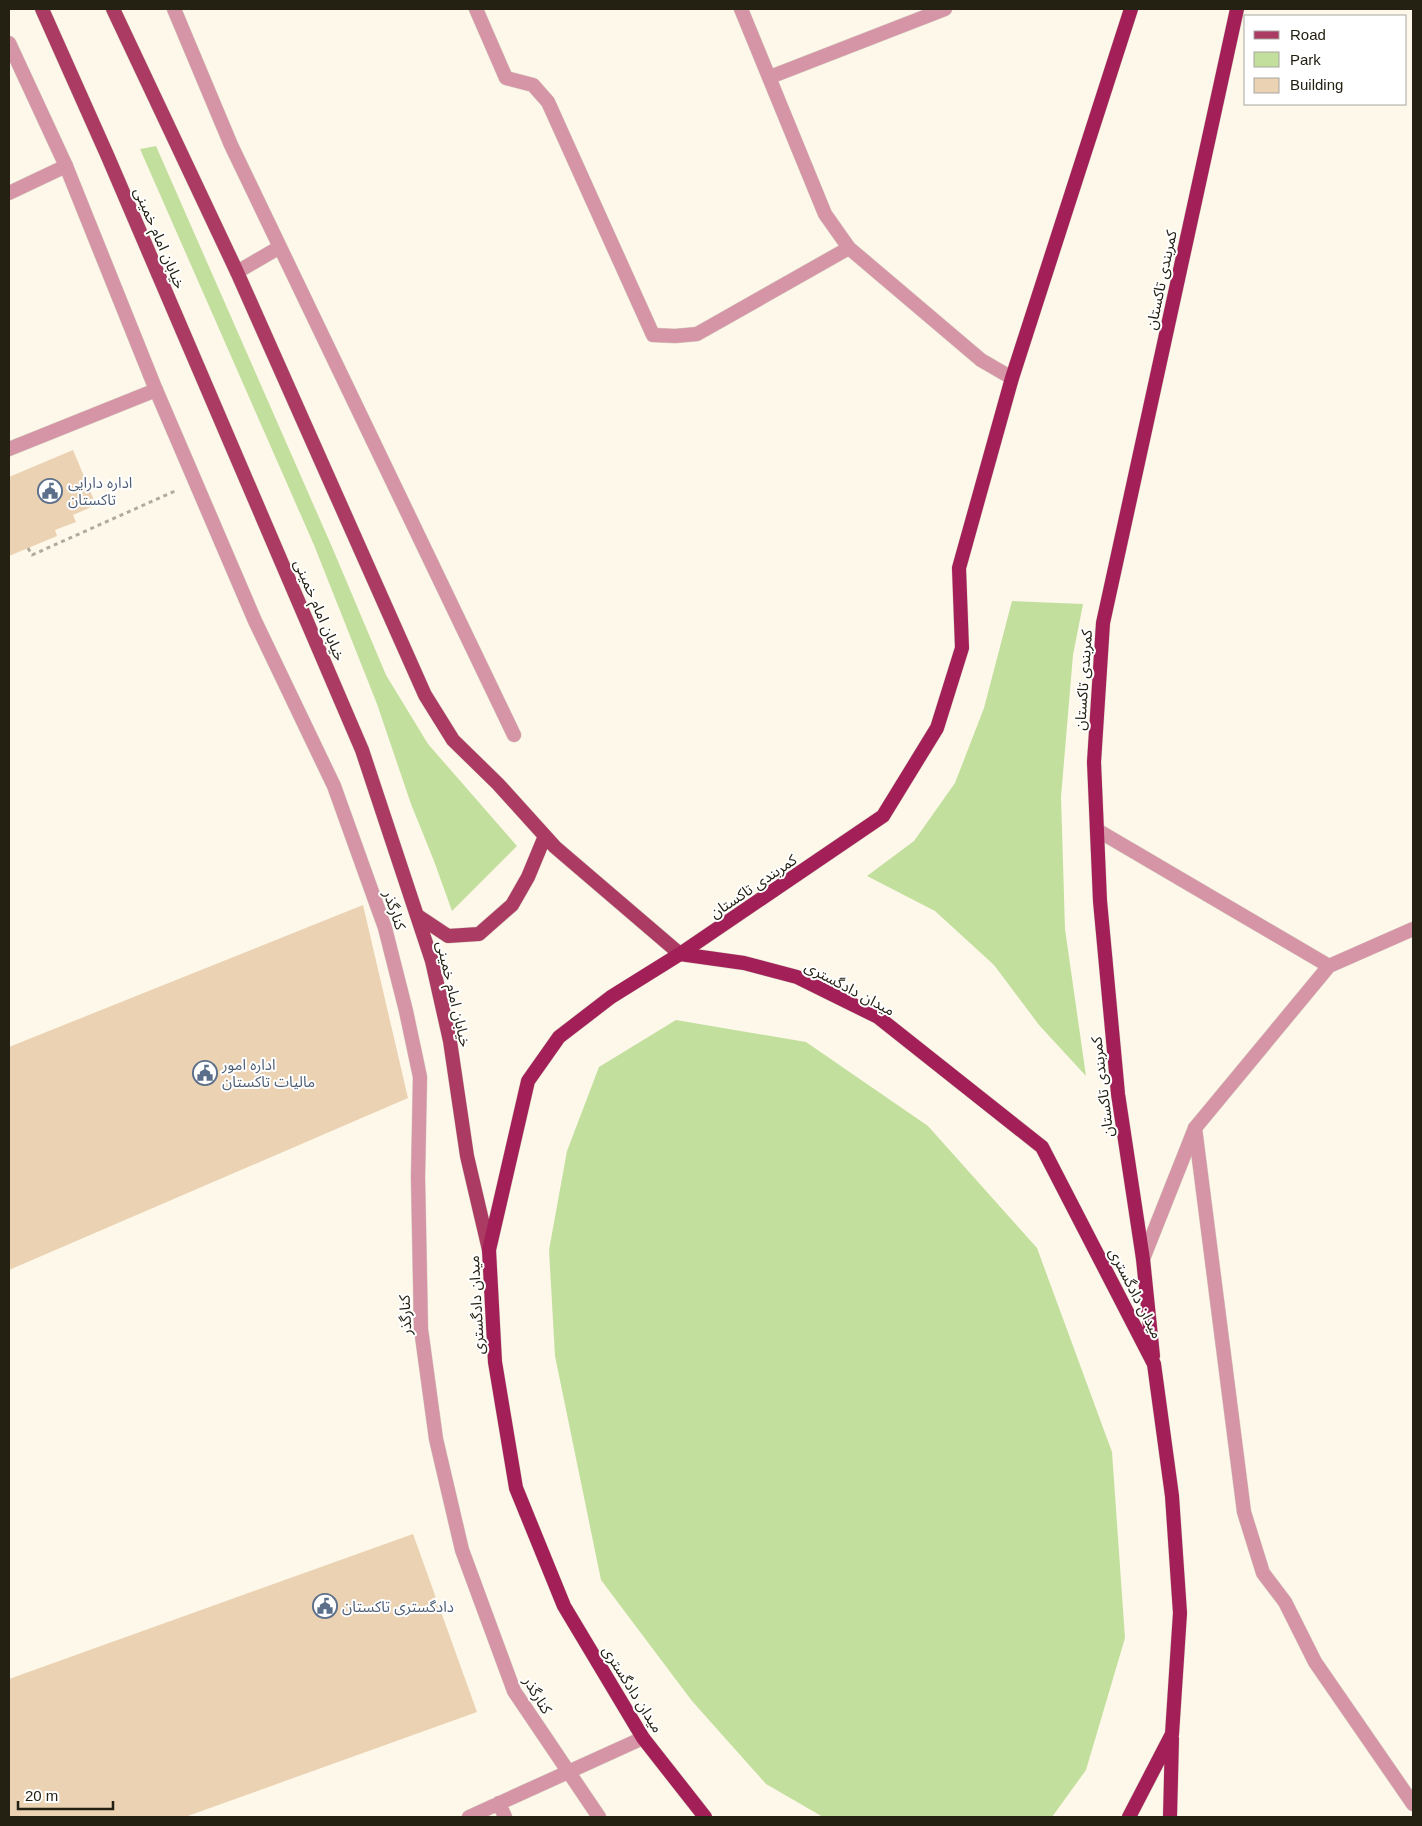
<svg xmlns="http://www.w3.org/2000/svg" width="1422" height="1826" viewBox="0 0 1422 1826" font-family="Helvetica,'Noto Sans Arabic',sans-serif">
<rect width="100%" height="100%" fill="#fdf8ea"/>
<path fill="#c3df9d" d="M156 146 332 547 386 675 428 744 517 846 452 911 434 861 411 804 377 704 314 545 140 149Z
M1012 601 1083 604 1073 655 1061 797 1065 929 1086 1076 1039 1025 994 965 935 911 867 876 914 841 955 783 984 708Z
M676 1020 806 1042 928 1126 1037 1248 1112 1452 1125 1638 1086 1770 1052 1817H823L766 1784 692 1701 601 1580 555 1356 549 1250 567 1151 599 1067Z"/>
<path fill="#ebd2b3" d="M73 450 96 505 73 515 76 522 55 530 57 536 9 556V477Z
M363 905 408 1098 9 1270V1047Z
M413 1534 477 1712 185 1817H9V1679Z"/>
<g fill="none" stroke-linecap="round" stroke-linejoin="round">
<defs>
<path id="service" d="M1195 1128 1244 1512 1263 1573 1285 1602 1315 1662 1413 1804"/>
<path id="minor" d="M476 9 506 78 533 85 548 102 653 335 675 336 697 334 849 248
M741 9 825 214 849 248 981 360 1012 378
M770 77 945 9
M9 193 66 166
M9 449 156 390
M1097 830 1329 966
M1143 1259 1195 1128 1329 966 1413 929
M499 1803 505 1817
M469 1817 643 1738"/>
<path id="tertiary" d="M174 9 231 145 514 735
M9 43 66 166 156 390 255 621 334 786 385 928 406 1011 420 1077 418 1177 421 1329 436 1439 462 1550 514 1691 599 1817
M237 272 280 247"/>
<path id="primary" d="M42 9 108 157 362 750 432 961 450 1041 467 1156 489 1250
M113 9 237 272 425 695 453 740 498 784 555 847 680 954
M418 916 448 936 479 934 512 905 528 877 545 836"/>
<path id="trunk" d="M680 954 883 816 937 728 962 648 959 568 1012 378 1131 9
M1153 1356 1143 1259 1118 1094 1100 901 1094 762 1103 623 1237 9
M705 1817 643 1738 564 1606 516 1488 495 1362 489 1250 528 1081 559 1037 611 997 680 954 744 963 797 977 878 1017 1042 1147 1154 1364 1172 1496 1180 1613 1172 1734 1129 1817
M1170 1817 1172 1738"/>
</defs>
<use href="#service" stroke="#dad5c7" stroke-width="15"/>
<use href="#minor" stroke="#dad5c7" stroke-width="15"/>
<use href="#tertiary" stroke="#dad5c7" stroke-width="15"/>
<use href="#primary" stroke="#dad5c7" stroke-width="15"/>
<use href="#trunk" stroke="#dad5c7" stroke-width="15"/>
<path stroke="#b0ab9d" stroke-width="3" stroke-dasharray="4 4" stroke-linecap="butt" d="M28 548 32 555 175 491"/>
<use href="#service" stroke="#d595a6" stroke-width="14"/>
<use href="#minor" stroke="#d595a6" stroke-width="14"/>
<use href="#tertiary" stroke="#d595a6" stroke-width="14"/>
<use href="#primary" stroke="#ab3b63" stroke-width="14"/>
<use href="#trunk" stroke="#a21f58" stroke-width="14"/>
</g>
<defs>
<symbol id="civic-ring" viewBox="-11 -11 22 22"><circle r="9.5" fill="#fff" stroke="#5c6f8a" stroke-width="1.5"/><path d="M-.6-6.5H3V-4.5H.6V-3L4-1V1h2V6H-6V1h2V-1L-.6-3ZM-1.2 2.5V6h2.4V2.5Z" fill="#5c6f8a"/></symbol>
</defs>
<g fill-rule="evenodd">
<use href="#civic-ring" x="36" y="477" width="28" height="28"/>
<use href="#civic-ring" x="191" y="1059" width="28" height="28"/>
<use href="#civic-ring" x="311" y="1592" width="28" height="28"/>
</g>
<g text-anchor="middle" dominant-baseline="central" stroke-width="4" stroke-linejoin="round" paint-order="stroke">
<g font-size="15" fill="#242012" stroke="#fff">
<text transform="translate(160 238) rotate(67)">خیابان امام خمینی</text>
<text transform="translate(1161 280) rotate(-78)">کمربندی تاکستان</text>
<text transform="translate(320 610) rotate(67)">خیابان امام خمینی</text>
<text transform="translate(1083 680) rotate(-86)">کمربندی تاکستان</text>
<text transform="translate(753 886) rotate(-34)">کمربندی تاکستان</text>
<text transform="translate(395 910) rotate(71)">کنارگذر</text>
<text transform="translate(850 988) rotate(28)">میدان دادگستری</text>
<text transform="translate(454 994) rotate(77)">خیابان امام خمینی</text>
<text transform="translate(1102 1087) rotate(-97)">کمربندی تاکستان</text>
<text transform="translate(1136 1293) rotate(63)">میدان دادگستری</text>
<text transform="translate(476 1305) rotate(-93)">میدان دادگستری</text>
<text transform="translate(405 1315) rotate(-93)">کنارگذر</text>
<text transform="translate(633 1689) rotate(58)">میدان دادگستری</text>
<text transform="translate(538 1695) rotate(59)">کنارگذر</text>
</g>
<g font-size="15" fill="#4e5e75" stroke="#fff" text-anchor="start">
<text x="68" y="482">اداره دارایی<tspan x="68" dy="17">تاکستان</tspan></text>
<text x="222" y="1064">اداره امور<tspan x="222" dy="17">مالیات تاکستان</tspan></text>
<text x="342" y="1606">دادگستری تاکستان</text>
</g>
</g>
<rect width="1422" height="1826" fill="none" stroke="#242012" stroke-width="20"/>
<rect x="1244" y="15" width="162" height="90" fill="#ffffff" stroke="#a7a6a0"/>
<rect x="1254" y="31" width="25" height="8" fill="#ab3b63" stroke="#a7a6a0"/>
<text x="1290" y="40" font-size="15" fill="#242012">Road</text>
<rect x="1254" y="52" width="25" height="15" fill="#c3df9d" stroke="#a7a6a0"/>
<text x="1290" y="65" font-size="15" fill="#242012">Park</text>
<rect x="1254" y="78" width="25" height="15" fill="#ebd2b3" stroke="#a7a6a0"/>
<text x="1290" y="90" font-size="15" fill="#242012">Building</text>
<path d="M18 1801v8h95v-8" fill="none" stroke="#242012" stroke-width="2.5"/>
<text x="25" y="1801" font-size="15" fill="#242012" stroke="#ffffff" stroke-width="4" paint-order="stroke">20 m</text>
</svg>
